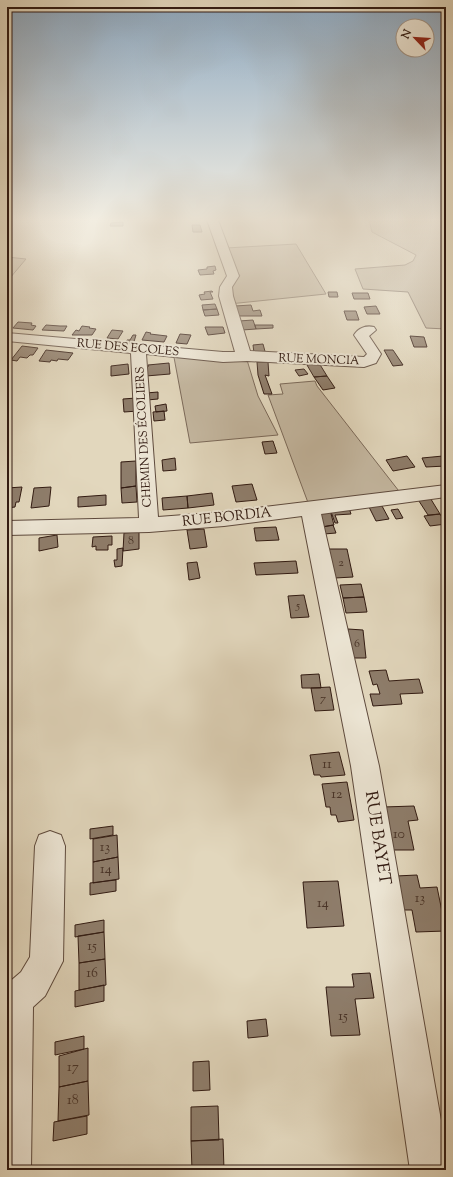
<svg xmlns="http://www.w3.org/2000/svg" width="453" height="1177" viewBox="0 0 453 1177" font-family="'Sorts Mill Goudy',serif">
<rect width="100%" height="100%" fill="#e2d7bd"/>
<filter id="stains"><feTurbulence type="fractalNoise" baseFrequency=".005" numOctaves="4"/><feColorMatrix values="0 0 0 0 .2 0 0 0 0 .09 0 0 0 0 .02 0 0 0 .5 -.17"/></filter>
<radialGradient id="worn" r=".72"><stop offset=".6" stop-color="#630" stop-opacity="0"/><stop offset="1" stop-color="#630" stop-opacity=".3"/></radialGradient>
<path fill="#c4b7a0" stroke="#7b6959" d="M369 220H446V329L426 328 408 292 363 289 355 269 405 265 413 261 416 255 372 232Z
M296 244 326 294 229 304 231 288 240 275H236L226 248Z
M7 257 26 259 10 278H7Z
M173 352 247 360 258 396 278 435 190 443Z
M315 381 317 386 402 495 310 508 268 395 283 394 280 384Z"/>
<path fill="#8e7d6b" stroke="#321b12" d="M123 222V226H110L111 223Z
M192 225H200L202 232H193Z
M215 266 216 270 213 271 214 274 200 275 198 270 207 269V267Z
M212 291 213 292H210L213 299 201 300 199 295 205 294 204 292Z
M328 292H337L338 297H329Z
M352 293H368L370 299H354Z
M215 304 217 309 203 310 202 305Z
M251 305 253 311 260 310 262 316H239L235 306Z
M376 306 380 314H367L364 307Z
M217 309 219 315 205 316 203 310Z
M344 311H356L359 320H347Z
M253 320 256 329 242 330 239 321Z
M18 322 32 323 31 325 36 326 33 330 13 328Z
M46 325 60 326H67L64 331 42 330Z
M255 325H273V328L256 329Z
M82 326 90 327 89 328 96 329 92 335H72L76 330 79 331Z
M205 327H223L225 333 208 335Z
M112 330 123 331 118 339 107 338Z
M146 332 151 333 150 334 167 336 164 342 142 340Z
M180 334 191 335 187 344 176 343Z
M133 335H136L133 345 125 344 127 340H130Z
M410 336 424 337 427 347H414Z
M263 344 266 355 254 353 253 345Z
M22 346 38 348 33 355H30L27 358 20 357 17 361 11 360Z
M46 350 73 353 68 360 58 359 57 361 51 360 50 362 39 361Z
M384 350H393L403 365 393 366Z
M257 362H268L269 376 265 375 272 394H264L258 375Z
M169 363 170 374 146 376 145 368 148 367V365Z
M319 363 327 376 314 377 307 365Z
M128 364 129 374 111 376V366Z
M304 369 308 374 299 376 295 370Z
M327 376 335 388 323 390 314 377Z
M158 392V399L147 400 146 393Z
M136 398 138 411 124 412 123 399Z
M166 404 167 411 156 412 155 406Z
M164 411 165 420 154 421 153 412Z
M273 441 277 453 265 454 262 442Z
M407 456 415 467 393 471 386 460Z
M443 456 446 461V466L426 467 422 458Z
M175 458 176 470 163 471 162 460Z
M136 461V486L121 488V462Z
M252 484 257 500 236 502 232 486Z
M136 486 137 502 122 503 121 488Z
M22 487 19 502H16L15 507 7 508V488Z
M51 487 49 506 31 508 34 488Z
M212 493 214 505 188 508 187 496Z
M106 495V505L78 507V497Z
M187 496 188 508 163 510 162 498Z
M429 496 440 514 428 515 417 498Z
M382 506 389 519 376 521 369 507Z
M349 508 351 514 335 515 338 523H335L330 509Z
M398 509 403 518 396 519 391 510Z
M330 510 334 525 322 527 317 512Z
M440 514 446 524 430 526 424 516Z
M333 525 336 533 324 534 322 527Z
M276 527 279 540 256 541 254 528Z
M204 529 207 547 190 549 187 530Z
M139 532V549L123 551 124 533Z
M57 535 58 547 39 551V538Z
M112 536V545H108V550H96V546L92 547 93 537Z
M123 548 122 566 115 567 114 560H117V549Z
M329 549H347L353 577 335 578Z
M296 561 298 573 256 575 254 563Z
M197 562 200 578 189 580 187 563Z
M361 584 364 597 343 598 340 585Z
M304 595 309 617 291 618 288 596Z
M364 597 367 612 346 613 343 598Z
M348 629 363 630 366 658H350Z
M386 670 389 681 419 679 423 693 400 694 402 704 373 706 370 694H380L377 684 373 685 369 671Z
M319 674 321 688H302L301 675Z
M330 687 334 710 315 711 311 688Z
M339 752 345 775 321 777 320 775H314L310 755Z
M347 782 354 820 338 822 336 815H331L330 807H326L322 784Z
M414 806 418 820 408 821 414 850H391L383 807Z
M113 826V835L90 839V829Z
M117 835 118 857 93 862V839Z
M118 857 119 879 93 883V862Z
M417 875 420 888 437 887 446 931 416 932 412 910H402L396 876Z
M116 880V891L90 895V883Z
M338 881 344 926 307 928 303 882Z
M9 901 8 930H7V902Z
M104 920V932L75 937V925Z
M104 932 105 959 79 963 78 936Z
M105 959 106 985 79 990V963Z
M370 973 374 998 355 999 360 1035 331 1036 326 987H354L352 974Z
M104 985V1001L75 1007V991Z
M266 1019 268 1036 248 1038 247 1021Z
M84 1036V1049L55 1055V1042Z
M88 1048V1081L59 1087V1056Z
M209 1061 210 1090 193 1091V1062Z
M88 1081 89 1115 58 1121 59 1087Z
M218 1106 219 1140 191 1141V1107Z
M87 1116V1134L53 1141 54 1122Z
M223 1139 224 1170H192L191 1141Z"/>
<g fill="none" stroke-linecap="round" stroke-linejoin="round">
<defs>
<path id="minor" d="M207 220H218L239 276 232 287 233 296 250 351 364 357 367 354 354 335C358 328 366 325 374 327L376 330 369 336 381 354 376 363 364 367 247 361 223 362 146 354 158 517 224 512 446 485V497L321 514 379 766 446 1149V1170H410L351 766 302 516 224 526 149 532 7 535V521L139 518 131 353 7 341V333L223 352H235L219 296 220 287 227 276Z
M50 831 61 835 65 846 63 961 45 996 33 1007 31 1170H7V984L21 972 30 957 35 846 39 835Z"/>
</defs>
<use href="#minor" stroke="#5e4a3d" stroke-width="2"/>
<use href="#minor" fill="#ece5d4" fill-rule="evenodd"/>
</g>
<linearGradient id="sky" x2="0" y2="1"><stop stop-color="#8da8c0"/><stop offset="0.57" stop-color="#f2ede1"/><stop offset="1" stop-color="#f2ede1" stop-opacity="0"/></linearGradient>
<rect width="453" height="385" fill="url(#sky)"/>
<g text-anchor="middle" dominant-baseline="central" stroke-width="4" stroke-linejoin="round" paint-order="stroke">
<g font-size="12" fill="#321b12" stroke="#ece5d4">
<text transform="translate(128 348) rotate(5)">RUE DES ECOLES</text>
<text transform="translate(319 360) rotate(2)">RUE MONCIA</text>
<text transform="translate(144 437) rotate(-93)">CHEMIN DES ÉCOLIERS</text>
</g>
<g font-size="12" fill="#493428">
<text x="131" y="541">8</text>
<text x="341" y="563">2</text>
<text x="298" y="606">5</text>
<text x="357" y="644">6</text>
<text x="323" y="699">7</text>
</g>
<g font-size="14" fill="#321b12" stroke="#ece5d4">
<text transform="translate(227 518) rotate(-6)">RUE BORDIA</text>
</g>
<g font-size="14" fill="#493428">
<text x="327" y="765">11</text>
<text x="337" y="795">12</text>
<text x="399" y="835">10</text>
<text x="105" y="848">13</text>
<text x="106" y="870">14</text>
<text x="420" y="899">13</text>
<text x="323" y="904">14</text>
<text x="92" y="947">15</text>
<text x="92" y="974">16</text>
<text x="343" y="1017">15</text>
<text x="73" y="1068">17</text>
<text x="73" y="1101">18</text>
</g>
<g font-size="17" fill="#321b12" stroke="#ece5d4">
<text transform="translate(377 838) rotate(81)">RUE BAYET</text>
</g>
</g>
<rect width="453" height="1177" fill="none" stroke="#e2d7bd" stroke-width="24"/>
<rect x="8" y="8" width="437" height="1161" fill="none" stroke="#321b12" stroke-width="2"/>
<rect x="12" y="12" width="429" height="1153" fill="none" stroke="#321b12"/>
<g transform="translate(415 38) rotate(295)"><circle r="19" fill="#ece5d4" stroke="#a29486"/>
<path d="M0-3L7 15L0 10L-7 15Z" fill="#8f2418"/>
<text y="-6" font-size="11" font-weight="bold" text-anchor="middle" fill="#321b12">N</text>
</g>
<rect width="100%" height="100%" filter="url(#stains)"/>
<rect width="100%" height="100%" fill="url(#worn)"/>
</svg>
